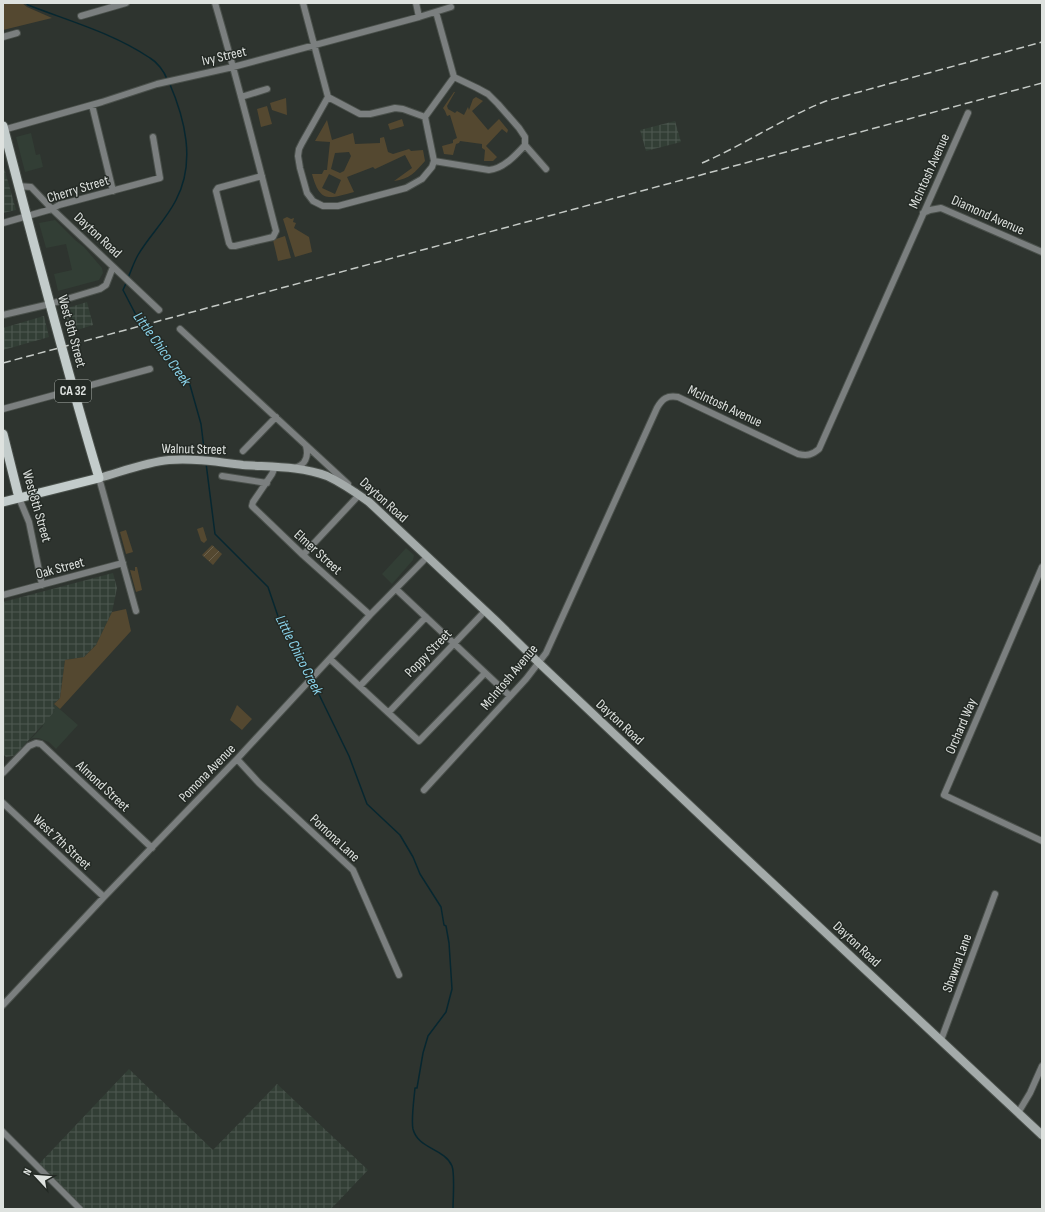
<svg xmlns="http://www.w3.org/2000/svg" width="1045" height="1212" viewBox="0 0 1045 1212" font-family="'Sofia Sans Condensed',sans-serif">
<defs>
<pattern id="industrial-grid" width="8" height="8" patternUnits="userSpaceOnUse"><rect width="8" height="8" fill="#323e35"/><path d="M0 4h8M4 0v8" fill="none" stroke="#4f5a52"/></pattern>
<pattern id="garden-furrows" width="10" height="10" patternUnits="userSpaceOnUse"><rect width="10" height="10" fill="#544830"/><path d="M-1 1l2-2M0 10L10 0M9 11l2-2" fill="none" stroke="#6c624e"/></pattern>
</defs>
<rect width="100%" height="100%" fill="#2e342f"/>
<path fill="#323e35" d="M31 133 36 155 40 154 43 167 25 172 16 137Z
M55 220 75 240 84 247 102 268 103 273 99 280 58 291 54 274 72 270 66 244 46 248 39 223Z
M406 548 414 555 413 560 392 584 382 574Z
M54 704 78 725 56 749 49 742 38 738H33L29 741 43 726 42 724 55 711Z"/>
<path fill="url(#industrial-grid)" d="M675 121 681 142 646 151 640 130Z
M3 164 16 210 3 213Z
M87 302 93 325 71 332 64 309Z
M44 316 49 337 3 350V328Z
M113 573 117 588 112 612 96 645 84 657 65 660 60 698 54 704 55 711 16 754 13 756 6 757 3 754V602Z
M129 1069 213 1150 277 1084 368 1170 331 1209H84L38 1165Z"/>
<path fill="#544830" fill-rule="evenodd" d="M3 3H22L27 7 52 18 3 30Z
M454 92H455L447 106 448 109 455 113 457 111 464 115 468 107 469 110 473 99 476 97 483 101 472 111 488 130 499 119 508 130 507 133 502 129 486 146 497 157 493 161H484L485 150 482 148V144L460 141 459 143 456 144 453 155 444 154 442 146 453 143V140L457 138 450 115 447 116 445 111 443 108Z
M286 98 287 115 272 110 270 103Z
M267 106 272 124 261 127 257 109Z
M402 119 404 126 390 130 388 124Z
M327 120 332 140 353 133 355 144 380 143V138L384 137 388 152 393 154 409 149 411 151 423 150 425 161C415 172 410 179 394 181L412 168 405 155 375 169 373 167 347 177 354 192C328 199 320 203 312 174H322L324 170H327L330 142 315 141ZM349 152 351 156 344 171 340 173 331 169 335 153ZM329 174 341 180 335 194 322 188Z
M287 217 291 219 294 218 293 222 296 223 294 228 309 237 312 252 295 257 283 219Z
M285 236 291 258 278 261 273 240Z
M203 527 207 540 204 543 201 541 197 529Z
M126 530 133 552 126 554 120 532Z
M135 567H137L142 590 136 592 130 570 135 571Z
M126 609 131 631 60 709 54 704 60 698 65 660 84 657 96 645 112 612Z
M237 705 252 719 242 730 230 720Z"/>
<path fill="url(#garden-furrows)" d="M212 545 222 554 213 565 202 555Z"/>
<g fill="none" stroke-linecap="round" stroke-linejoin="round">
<path stroke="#072730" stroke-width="1.5" d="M26 3 28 5C69 21 113 33 150 58 157 62 164 71 167 79
M128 278C131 271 134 262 138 255 149 236 166 220 176 200 196 162 185 119 169 82
M127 281 123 290 137 317 163 354 190 385 201 424 205 457
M206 463 215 534 268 587 282 628 297 647 311 676
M312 680 349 756 367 804 400 835 413 857 420 874 441 907 444 925 446 926 449 943 452 989 446 1012 428 1036 423 1053 417 1088H415C414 1099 411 1120 413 1129 418 1149 444 1148 452 1166 455 1174 453 1199 453 1209"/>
<defs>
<path id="street" d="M215 3C237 78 256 154 276 231L273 237 235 246H231L229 243 216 191 218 188 262 176
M303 3 328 97
M416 3 419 17
M436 12 454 77 477 88 488 94 498 104 519 128 525 137V145C516 155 503 169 489 170L434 161 425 117 454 77
M81 16 126 3
M3 37 17 33
M241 97 267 89
M328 97 302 143 299 149 298 156 300 168 307 193 313 201 323 206H338L406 188 422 179 432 167 434 161
M328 97 360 114H370L395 108 403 109 425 117
M92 105 113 191
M3 130 102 102 157 84 233 67 419 17 451 7
M525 145 546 169
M18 186 31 187 52 209 159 310
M923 213 930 210 941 208 1042 252
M3 223 52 209 59 205 160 178 153 137
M3 315 50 304 100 289 106 285 113 267
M180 329 348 484
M3 409 150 369
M243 451 276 417
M275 467 272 474 253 502 252 506 303 555 370 615
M295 468C305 465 309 457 306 446
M222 476 267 483
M99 478 136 611
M19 498 29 522 42 585
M303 555 359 495 356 492
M1042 567 944 795 1042 841
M396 589 510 696
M3 595 123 563
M330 659 419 741 485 673
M360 686 426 617
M389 712 485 611
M237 759 259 783 353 870 399 975
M3 773 29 746 36 743 41 744 152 848
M424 790 526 679 546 653 657 408C662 399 667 395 678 397L798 454C807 456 812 455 819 449L968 113
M3 803 104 897
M3 1005 104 897 237 759 370 615 427 557
M941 1040 995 894
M1018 1113 1030 1093 1042 1066
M3 1132 80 1209"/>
<path id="secondary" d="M99 478C121 472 146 462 169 460 193 458 219 462 243 465 270 467 301 466 327 476 342 483 355 492 369 502L496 621 539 663 736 849 1042 1135"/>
<path id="primary" d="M3 126C34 244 64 362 99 478L3 502
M3 434 19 498"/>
</defs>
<use href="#street" stroke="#4a504b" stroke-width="8"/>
<use href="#secondary" stroke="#4a504b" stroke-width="10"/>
<use href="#primary" stroke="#4a504b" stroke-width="11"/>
<use href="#street" stroke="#7b7f7f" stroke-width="6"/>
<use href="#secondary" stroke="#a4abaa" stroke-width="8"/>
<use href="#primary" stroke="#c3cccb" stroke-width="9"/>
<path stroke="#c5cac6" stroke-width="1.5" stroke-dasharray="8 4" stroke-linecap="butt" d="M702 163C744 145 783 118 826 101L1042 42
M3 363 1042 83"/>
</g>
<g text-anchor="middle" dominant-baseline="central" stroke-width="3" stroke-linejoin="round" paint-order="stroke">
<rect fill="#242a25" stroke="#a6aba7" stroke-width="1" x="55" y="380" width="36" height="22" rx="3"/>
<g font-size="13" font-weight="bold" fill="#dee2df">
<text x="73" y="391">CA 32</text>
</g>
<g font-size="14" fill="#dee2df" stroke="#242a25">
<text transform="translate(224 56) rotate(-13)">Ivy Street</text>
<text transform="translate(929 171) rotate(-66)">McIntosh Avenue</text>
<text transform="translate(78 189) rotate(-17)">Cherry Street</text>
<text transform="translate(988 215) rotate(24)">Diamond Avenue</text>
<text transform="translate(98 235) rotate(43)">Dayton Road</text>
<text transform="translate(72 331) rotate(75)">West 9th Street</text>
<text transform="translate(725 406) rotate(25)">McIntosh Avenue</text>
<text transform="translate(194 449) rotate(1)">Walnut Street</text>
<text transform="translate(384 500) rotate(42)">Dayton Road</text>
<text transform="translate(37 506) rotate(74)">West 8th Street</text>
<text transform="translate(318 552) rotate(42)">Elmer Street</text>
<text transform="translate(60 568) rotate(-15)">Oak Street</text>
<text transform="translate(428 653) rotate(-46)">Poppy Street</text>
<text transform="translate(509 677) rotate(-50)">McIntosh Avenue</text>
<text transform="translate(620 722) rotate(43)">Dayton Road</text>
<text transform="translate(961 726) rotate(-67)">Orchard Way</text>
<text transform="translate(207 773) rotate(-46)">Pomona Avenue</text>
<text transform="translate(103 786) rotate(43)">Almond Street</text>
<text transform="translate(335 838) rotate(43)">Pomona Lane</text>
<text transform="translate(62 842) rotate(43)">West 7th Street</text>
<text transform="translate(857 944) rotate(43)">Dayton Road</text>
<text transform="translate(957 963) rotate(-70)">Shawna Lane</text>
</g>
<g font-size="15" font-style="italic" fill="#8ad3eb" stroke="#242a25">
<text transform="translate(162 349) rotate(54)">Little Chico Creek</text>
<text transform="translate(299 655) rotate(63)">Little Chico Creek</text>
</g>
</g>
<rect width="1045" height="1212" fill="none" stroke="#dee2df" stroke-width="8"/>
<g transform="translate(36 1176) rotate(296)" stroke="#242a25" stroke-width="3" paint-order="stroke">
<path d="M0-3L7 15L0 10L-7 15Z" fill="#dee2df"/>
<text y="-6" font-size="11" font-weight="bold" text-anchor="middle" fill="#dee2df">N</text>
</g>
</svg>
